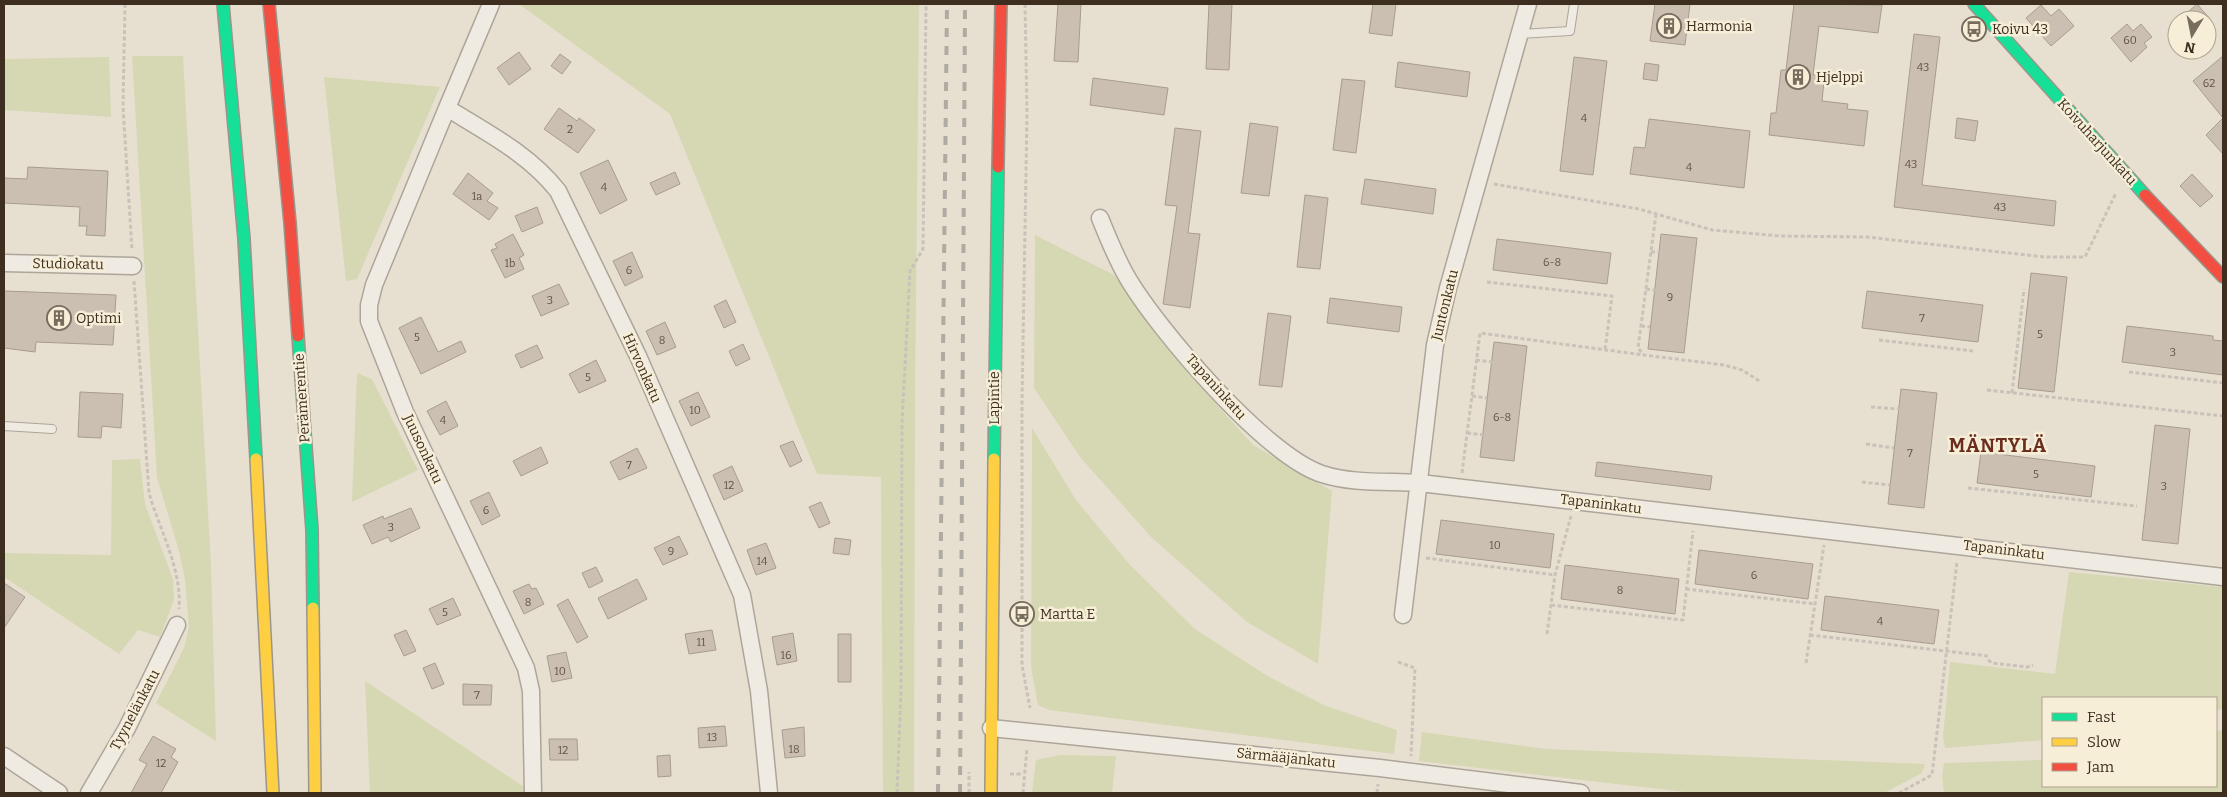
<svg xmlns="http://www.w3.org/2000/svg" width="2227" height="797" viewBox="0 0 2227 797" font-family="Bitter,serif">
<rect width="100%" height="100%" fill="#e7e0d1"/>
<path fill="#d6d7b3" d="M519 4H919L915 397 914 793H883L881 477 817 474 670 114Z
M132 56H183L211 566 216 741 156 703 184 648 189 627 185 580 179 551 157 477Z
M109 57 111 117 4 110V59Z
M324 77 440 87 357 279 346 281Z
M1035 235 1114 275 1189 374 1253 445 1332 491 1318 664 1247 622 1151 537 1080 457 1034 388Z
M357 373 372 379 418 470 352 502Z
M1032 428 1076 500 1130 565 1195 629 1269 677 1326 706 1397 730 1394 754 1049 710 1038 705 1031 667Z
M140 459 145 504 173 579 174 600 160 637 138 630 119 654 4 577V553L111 555 112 460Z
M2069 572 2223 587V709L2216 710V698H2043V740L1945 748 1943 737 1950 662 2055 674Z
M365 681 533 793H370Z
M2223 730V793H1944L1942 776 1944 763 2043 760V786H2216V731Z
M1422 732 1546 749 1925 764 1922 773 1884 793H1694L1419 761Z
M1060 755 1116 756 1112 793H1032L1036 760Z"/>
<path fill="#cbbfb2" stroke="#a89c90" d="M1058 4H1081L1078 62 1054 61Z
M1209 4H1232L1229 70 1206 69Z
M1373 4H1396L1392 36 1369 33Z
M1655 4H1690L1685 45 1650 41Z
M1794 4 1882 5 1878 33 1819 26 1813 75H1816L1815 79 1824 81 1822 101 1848 104 1847 109 1868 111 1864 146 1769 135 1771 113H1776L1781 70H1786Z
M2197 4 2211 20H2179Z
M2041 5 2051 16 2059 9 2074 26 2051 46 2026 18Z
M2127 24 2133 31 2141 24 2152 37 2144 43 2147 47 2131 62 2111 38Z
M1914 34 1940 37 1922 185 2056 201 2054 226 1894 207Z
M519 52 531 69 509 85 497 68Z
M560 54 571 62 562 74 551 66Z
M2223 56V154L2206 135 2223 118 2193 81Z
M1574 57 1607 61 1593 175 1560 171Z
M1398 62 1470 72 1467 97 1395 87Z
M1645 63 1659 65 1657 81 1643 79Z
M1093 78 1168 88 1164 115 1090 105Z
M1342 79 1365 81 1356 153 1333 150Z
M559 108 577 121 579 118 595 130 578 153 544 129Z
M1957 118 1978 121 1975 141 1955 138Z
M1649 119 1750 131 1744 188 1630 174 1634 147 1645 148Z
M1250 123 1278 127 1269 196 1241 193Z
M1175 128 1201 131 1188 233 1200 234 1190 308 1163 304 1177 206 1165 205Z
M608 160 627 200 600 214 580 173Z
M28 167 108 171 105 236 86 235 87 226H79L80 207 4 203V178L27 179Z
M675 172 680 184 656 195 650 183Z
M468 173 493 193 487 201 498 208 489 220 453 194Z
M2192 174 2213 196 2200 207 2180 186Z
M1365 179 1436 189 1433 214 1361 204Z
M1305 195 1328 198 1320 269 1297 267Z
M537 207 543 223 522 232 515 216Z
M513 234 524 255 519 258 524 269 505 278 491 250 497 248 495 244Z
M1661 234 1697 238 1684 353 1648 349Z
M1497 239 1611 253 1607 284 1493 270Z
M632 252 643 277 625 286 613 261Z
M2031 273 2067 277 2054 392 2018 388Z
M559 284 569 304 541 316 532 296Z
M4 291 116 295 113 345 36 342 35 352 4 348Z
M1867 291 1983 305 1978 342 1862 328Z
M1330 298 1402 307 1399 332 1327 323Z
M726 300 736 322 724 328 714 306Z
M1268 313 1291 316 1282 387 1259 385Z
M421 317 438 352 461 341 466 352 421 374 399 328Z
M665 322 676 347 657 355 646 331Z
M2127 326 2213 336V340L2223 341V375L2122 362Z
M1494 342 1527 346 1514 461 1480 457Z
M743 344 750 359 736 366 729 351Z
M537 345 543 358 521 368 515 355Z
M596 360 606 381 579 393 569 374Z
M1901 389 1937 393 1924 508 1888 504Z
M80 392 123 394 121 428 102 426 101 438 78 437Z
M698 392 710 417 691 426 679 401Z
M446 401 458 426 440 435 427 411Z
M2155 425 2190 429 2178 544 2142 540Z
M793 441 802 461 790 467 780 446Z
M541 447 548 463 521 476 513 461Z
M637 448 647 468 619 480 610 462Z
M1981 452 2095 466 2091 497 1977 483Z
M1597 462 1712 476 1710 490 1595 476Z
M732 466 743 491 724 500 713 475Z
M489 492 500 516 482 525 470 501Z
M821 502 830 523 819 528 809 507Z
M411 508 420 528 391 542 388 537 372 544 363 525 383 516 384 519Z
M1441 520 1554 534 1550 568 1436 554Z
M679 536 688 554 663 565 654 548Z
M835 538 851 540 849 555 833 553Z
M766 543 776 568 756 575 747 550Z
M1699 550 1813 564 1808 599 1695 584Z
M1565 565 1679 579 1675 614 1561 599Z
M596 567 603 581 589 588 582 573Z
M637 579 647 599 608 619 598 598Z
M4 583 25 597 4 628Z
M529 584 532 589 536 588 544 604 524 614 513 591Z
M1825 596 1939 610 1934 644 1821 630Z
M453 598 461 615 437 625 429 609Z
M568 599 588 637 577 643 557 605Z
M406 630 416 651 404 656 394 635Z
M712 630 716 650 689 654 685 634Z
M793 633 797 661 777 665 772 637Z
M838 634H851V682H838Z
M566 652 572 678 552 682 547 656Z
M435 663 444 684 432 689 423 668Z
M463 684 492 685 491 705H463Z
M725 726 727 746 699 748 698 728Z
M804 727 805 756 785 758 782 730Z
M153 736 176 749 171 757 178 762 161 793H131L147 764 139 760Z
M549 739H577L578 760H550Z
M670 755 671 776 658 777 657 756Z"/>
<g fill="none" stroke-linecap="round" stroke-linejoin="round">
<defs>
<path id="lane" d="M1519 34 1570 31 1574 4
M4 426 52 429"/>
<path id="street" d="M491 4 447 108C486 132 529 154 558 191L638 356 742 595 759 691 769 793
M447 108 374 285 369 305V321L405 412 526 668 531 691 533 793
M1100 218C1108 238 1116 258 1127 277 1158 330 1265 455 1322 474 1352 484 1388 481 1420 483L2223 577
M4 263 133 266
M1403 615 1435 345 1448 288 1528 4
M991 728 1380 768 1581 793
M4 756 59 793
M89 793 127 728 177 625"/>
<path id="fast" d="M223 4 244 239 256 459
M1974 4 2145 195
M298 336 312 530 313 608
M994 459 998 167"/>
<path id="slow" d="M256 459 273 793
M313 608 315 793
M991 793 994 459"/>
<path id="jam" d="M269 4 290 223 298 336
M998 167 1001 4
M2145 195 2223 277"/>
</defs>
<use href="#lane" stroke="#ada599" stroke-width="10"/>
<use href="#street" stroke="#ada599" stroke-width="19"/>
<use href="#fast" stroke="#9c958a" stroke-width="14"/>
<use href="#slow" stroke="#9c958a" stroke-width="14"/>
<use href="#jam" stroke="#9c958a" stroke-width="14"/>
<path stroke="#c8c2b9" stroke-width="3" stroke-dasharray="4 2.5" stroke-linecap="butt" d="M125 4 123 107 132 250
M1025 4 1027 114 1022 400V665L1030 708
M1494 184 1639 209 1712 230 1780 236 1867 237 2044 257H2085L2116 193
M1656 214 1638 348 1644 355 1724 365 1742 370 1761 382
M1651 252H1659
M134 281 149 493C160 531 182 569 179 609
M1487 282 1612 296 1605 350
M1646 289 1655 290
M1641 326 1650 327
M1879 340 1973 351
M1476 360 1492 362
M2129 372 2223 383
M1987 390 2223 416
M2012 393 2024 289
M1472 396 1487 398
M1871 407 1899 409
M1467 433 1483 435
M1866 444 1894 448
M1462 473 1480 333 1644 355
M1862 482 1890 485
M1968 488 2137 506
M1426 558 1555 575
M1686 589 1815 604
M1551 605 1683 620 1693 531
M1547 634 1555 575 1571 516
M1810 635 1988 656
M1988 660 1992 663 2027 667 2033 665
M1398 662 1415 668 1411 756
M1806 663 1824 545
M1010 774H1023
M897 793 901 691 902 423 910 271 923 249 926 4
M969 793V772
M1023 793 1027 748
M1377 793 1378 784
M1899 793 1932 775 1957 562"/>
<use href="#lane" stroke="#efebe3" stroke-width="8"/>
<use href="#street" stroke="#efebe3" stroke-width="16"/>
<use href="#fast" stroke="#16e098" stroke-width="11"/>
<use href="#slow" stroke="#ffcf43" stroke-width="11"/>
<use href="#jam" stroke="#f24e42" stroke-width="11"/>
<path stroke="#afaaa2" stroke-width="4" stroke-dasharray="9 9" stroke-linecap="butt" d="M938 793 947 4
M960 793 965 4"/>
</g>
<defs>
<symbol id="building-ring" viewBox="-11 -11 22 22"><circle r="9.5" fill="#f7eed8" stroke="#786c5e" stroke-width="1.5"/><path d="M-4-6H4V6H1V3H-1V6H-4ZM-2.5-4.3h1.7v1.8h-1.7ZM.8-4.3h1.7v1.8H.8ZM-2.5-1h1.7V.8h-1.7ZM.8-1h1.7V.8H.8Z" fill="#786c5e"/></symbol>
<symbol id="bus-ring" viewBox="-11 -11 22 22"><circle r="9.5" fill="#f7eed8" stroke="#786c5e" stroke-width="1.5"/><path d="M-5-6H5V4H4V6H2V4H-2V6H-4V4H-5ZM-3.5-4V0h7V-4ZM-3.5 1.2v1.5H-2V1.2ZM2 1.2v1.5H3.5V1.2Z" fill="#786c5e"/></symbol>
</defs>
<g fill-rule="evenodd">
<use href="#building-ring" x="1655" y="12" width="28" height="28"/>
<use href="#bus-ring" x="1960" y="15" width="28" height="28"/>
<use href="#building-ring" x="1784" y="63" width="28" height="28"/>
<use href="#building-ring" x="45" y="304" width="28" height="28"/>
<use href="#bus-ring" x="1008" y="600" width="28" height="28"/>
</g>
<g text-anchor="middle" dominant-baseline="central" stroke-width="5" stroke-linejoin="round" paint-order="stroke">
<g font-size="11" fill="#605244">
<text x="2130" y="40">60</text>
<text x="1923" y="67">43</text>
<text x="2209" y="83">62</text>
<text x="1584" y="118">4</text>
<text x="570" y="129">2</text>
<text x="1911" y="164">43</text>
<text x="1689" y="167">4</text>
<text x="604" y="187">4</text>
<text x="477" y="196">1a</text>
<text x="2000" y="207">43</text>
<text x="1552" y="262">6-8</text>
<text x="510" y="263">1b</text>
<text x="629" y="270">6</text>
<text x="1670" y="297">9</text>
<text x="550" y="300">3</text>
<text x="1922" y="318">7</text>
<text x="2040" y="334">5</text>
<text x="417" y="337">5</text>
<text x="662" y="340">8</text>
<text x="2173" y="352">3</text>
<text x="588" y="377">5</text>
<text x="695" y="410">10</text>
<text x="1502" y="417">6-8</text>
<text x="443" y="420">4</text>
<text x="1910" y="453">7</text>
<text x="629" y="465">7</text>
<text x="2036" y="474">5</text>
<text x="729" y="485">12</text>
<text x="2164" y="486">3</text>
<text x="486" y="510">6</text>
<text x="391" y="527">3</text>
<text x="1495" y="545">10</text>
<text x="671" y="551">9</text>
<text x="762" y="561">14</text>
<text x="1754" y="575">6</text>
<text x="1620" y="590">8</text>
<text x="528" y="602">8</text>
<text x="445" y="612">5</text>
<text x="1880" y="621">4</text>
<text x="701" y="642">11</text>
<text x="786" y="655">16</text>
<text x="560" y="671">10</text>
<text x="477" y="695">7</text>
<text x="712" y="737">13</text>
<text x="794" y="749">18</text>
<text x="563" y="750">12</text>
<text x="161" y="763">12</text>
</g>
<g font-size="14" fill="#3d2e20" stroke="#f7eed8" text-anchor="start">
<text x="1686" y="26">Harmonia</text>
<text x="1992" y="29">Koivu 43</text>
<text x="1816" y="77">Hjelppi</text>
<text x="76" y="318">Optimi</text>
<text x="1040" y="614">Martta E</text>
</g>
<g font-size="14" fill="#3d2e20" stroke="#f7eed8">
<text transform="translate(2097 142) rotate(48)">Koivuharjunkatu</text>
<text transform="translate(68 264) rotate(1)">Studiokatu</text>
<text transform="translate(1445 305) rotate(-76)">Juntonkatu</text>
<text transform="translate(642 368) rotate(66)">Hirvonkatu</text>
<text transform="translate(1216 387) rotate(48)">Tapaninkatu</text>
<text transform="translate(302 398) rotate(-94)">Perämerentie</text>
<text transform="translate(994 398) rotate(-90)">Lapintie</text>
<text transform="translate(423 449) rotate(65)">Juusonkatu</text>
<text transform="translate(1601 504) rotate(7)">Tapaninkatu</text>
<text transform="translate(2004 550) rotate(7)">Tapaninkatu</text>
<text transform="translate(135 710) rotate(-62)">Tyynelänkatu</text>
<text transform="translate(1286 758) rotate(6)">Särmääjänkatu</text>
</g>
<g font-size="19" font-weight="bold" letter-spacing="1" fill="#6b2e1e" stroke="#f7eed8">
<text x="1998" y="445">MÄNTYLÄ</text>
</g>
</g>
<rect width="2227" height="797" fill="none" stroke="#3d2e20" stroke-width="10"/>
<rect x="2042" y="697" width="175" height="90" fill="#f7eed8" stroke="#ada18e"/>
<rect x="2052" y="713" width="25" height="8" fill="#16e098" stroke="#ada18e"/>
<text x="2087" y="722" font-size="15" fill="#3d2e20">Fast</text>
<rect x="2052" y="738" width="25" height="8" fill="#ffcf43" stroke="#ada18e"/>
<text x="2087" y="747" font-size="15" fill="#3d2e20">Slow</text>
<rect x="2052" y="763" width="25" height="8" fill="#f24e42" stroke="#ada18e"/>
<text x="2087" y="772" font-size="15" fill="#3d2e20">Jam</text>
<g transform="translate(2192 35) rotate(190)"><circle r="24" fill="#f7eed8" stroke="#ada18e"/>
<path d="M0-4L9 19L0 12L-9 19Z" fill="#786c5e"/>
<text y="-8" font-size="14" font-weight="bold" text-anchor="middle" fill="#3d2e20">N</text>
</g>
</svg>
